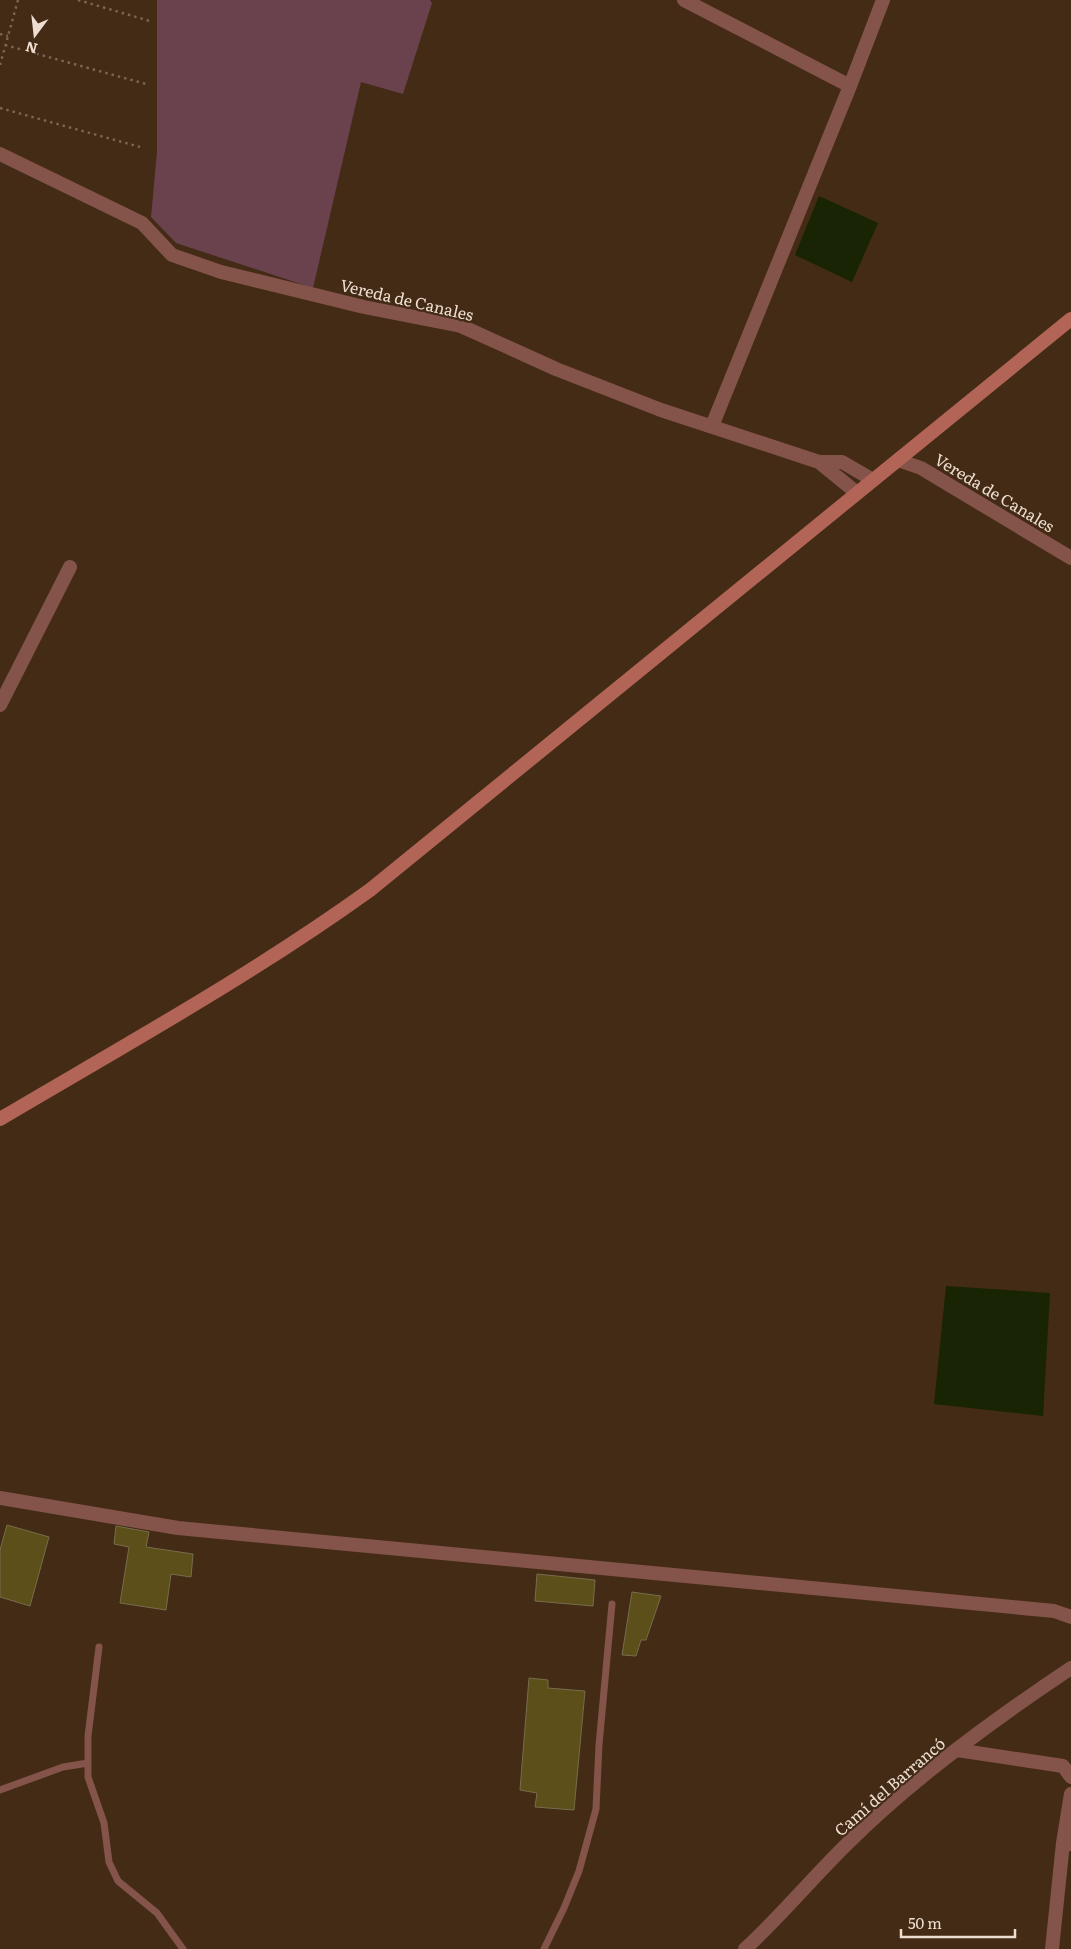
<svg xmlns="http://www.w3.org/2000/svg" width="1071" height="1949" viewBox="0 0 1071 1949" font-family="Literata,serif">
<rect width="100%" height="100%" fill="#432b15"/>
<path fill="#6a424e" d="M157 0H430L432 3 403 94 361 82 313 288 176 243 151 217 157 152Z"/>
<path fill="#192404" d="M819 196 878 223 852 282 795 255Z
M946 1286 1050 1293 1043 1416 934 1404Z"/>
<path fill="#5d4f1a" stroke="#766d4c" d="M7 1525 49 1537 30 1606 0 1597V1550Z
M116 1526 149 1532 146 1547 193 1554 191 1577 171 1574 166 1610 120 1603 129 1547 114 1544Z
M537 1574 595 1580 593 1606 535 1601Z
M632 1592 661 1596 646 1640H641L636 1656 622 1655Z
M529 1678 548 1680V1688L585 1691 574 1810 535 1807 537 1793 520 1790Z"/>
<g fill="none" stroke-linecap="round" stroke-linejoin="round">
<path stroke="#7b6653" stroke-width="2.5" stroke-dasharray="2.5 4" stroke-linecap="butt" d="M78 0 150 21
M0 34 8 36
M5 45 146 84
M0 65 18 0
M0 108 140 147"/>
<path stroke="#84534a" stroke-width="7" d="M99 1647 88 1736V1777L104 1823 109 1862 118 1881 157 1913 183 1949
M0 1790 63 1767 88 1763
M544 1949 564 1908 579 1871 596 1809 599 1745 612 1604"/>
<path stroke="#84534a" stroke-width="14" d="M684 0 850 86 712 426
M850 86 883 0
M0 154 142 223 172 255 221 272 364 307 461 326 556 369 661 410 819 462H842L873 480
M898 460 921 468 1071 558
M819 462 857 493
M0 705 70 567
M0 1498 178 1528 1054 1611 1071 1617
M957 1750 1063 1766 1071 1777
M1063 1843 1071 1794
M1052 1949 1063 1843 1071 1844"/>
<path stroke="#84534a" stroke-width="14" d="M745 1949C782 1915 813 1877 848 1843 912 1779 996 1718 1071 1668"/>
<path stroke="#b26556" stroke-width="14" d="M0 1119C125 1045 252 975 370 890L1071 319"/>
</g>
<g text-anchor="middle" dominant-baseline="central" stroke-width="4.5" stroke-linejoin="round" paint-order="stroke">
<g font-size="16" fill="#eeded1" stroke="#432b15">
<text transform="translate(407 299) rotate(13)">Vereda de Canales</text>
<text transform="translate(995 492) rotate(31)">Vereda de Canales</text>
<text transform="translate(889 1786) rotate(-41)">Camí del Barrancó</text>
</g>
</g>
<g transform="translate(35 35) rotate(195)" stroke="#432b15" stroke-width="4" paint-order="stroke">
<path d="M0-4L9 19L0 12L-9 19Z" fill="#eeded1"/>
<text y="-8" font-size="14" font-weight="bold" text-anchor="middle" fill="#eeded1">N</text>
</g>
<path d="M901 1929v8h114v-8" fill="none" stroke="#eeded1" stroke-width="2.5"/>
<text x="908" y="1929" font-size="15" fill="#eeded1" stroke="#432b15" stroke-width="4" paint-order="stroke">50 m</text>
</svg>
